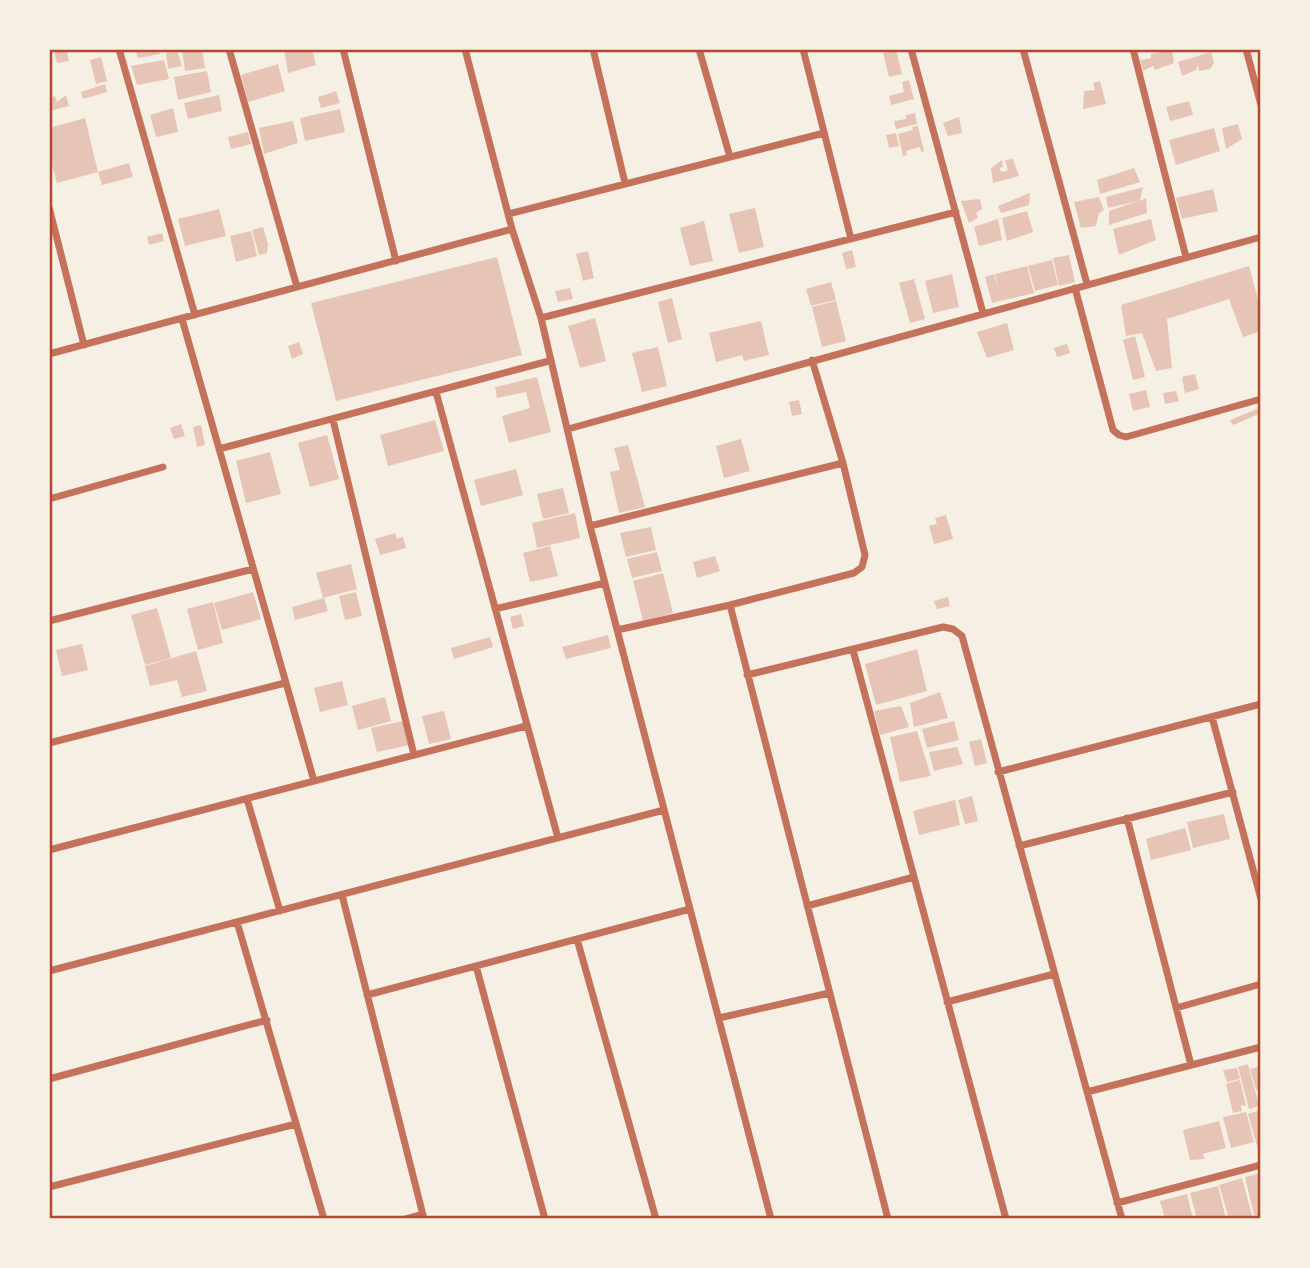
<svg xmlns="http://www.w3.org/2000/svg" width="1310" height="1268" viewBox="0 0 1310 1268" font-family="'Alegreya Sans',sans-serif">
<rect width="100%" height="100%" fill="#f6efe4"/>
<path fill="#e6c5b7" d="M66 49 69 61 57 63 54 51Z
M135 49H158L160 54 138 58Z
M186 49H202L205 68 185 71 182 50Z
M284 49H312L316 65 288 73Z
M896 50 902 74 889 77 883 53Z
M1172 50 1174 63 1155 70 1153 66 1143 71 1140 60 1151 58V54Z
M177 51 182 66 168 69 166 53Z
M1211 52 1214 63 1210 69 1199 71 1198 64 1196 70 1182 76 1178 62Z
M101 57 107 81 96 84 90 60Z
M164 60 169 79 137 85 131 66Z
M278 64 285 91 248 102 241 75Z
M207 71 211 92 178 100 174 77Z
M909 80 914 99 891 105 889 96 904 92 902 82Z
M1100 81 1106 104 1083 109 1084 91 1095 90 1093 83Z
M105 84 107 92 83 99 81 92Z
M336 91 340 103 321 108 318 97Z
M66 95 69 106 49 111V98L55 96 57 102Z
M219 95 222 111 188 119 184 103Z
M1189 101 1193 115 1170 121 1166 107Z
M173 108 178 132 156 137 150 115Z
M340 109 345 132 305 141 300 118Z
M915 113 917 124 896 129 894 121 906 119V115Z
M959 117 962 133 948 136 943 123Z
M85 118 98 172 57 183 49 154V128Z
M293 121 298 143 264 154 259 128Z
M1238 124 1242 139 1226 149 1222 128Z
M918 126 924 151 921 152 920 147 906 151 907 155 903 156 898 134 913 130 912 127Z
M1214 128 1220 151 1176 165 1169 140Z
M248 132 251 144 231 149 228 137Z
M896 133 899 146 889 148 886 135Z
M1013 159 1019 176 993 183 991 168 1002 160 1003 167 999 168 1002 172 1008 170 1005 160Z
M129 163 133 177 102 185 98 172Z
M1134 168 1140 182 1100 194 1097 180Z
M1143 187 1140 201 1146 198 1147 213 1109 225V211L1138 201 1108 208 1106 197Z
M1213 189 1218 211 1182 219 1176 198Z
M1030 193 1029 205 1001 213 998 206Z
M1099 197 1104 210 1099 213 1096 226 1081 228 1074 202Z
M980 199 982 209 976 213 978 218 969 223 961 201Z
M755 208 764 247 739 253 729 214Z
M219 209 226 236 185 246 178 219Z
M1027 211 1033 232 1007 241 1002 218Z
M998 219 1002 240 979 246 974 227Z
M1151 219 1156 240 1119 255 1113 229Z
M704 221 713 261 690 266 680 228Z
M263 227 268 244 267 253 259 255 252 230Z
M251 231 257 256 236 262 230 236Z
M162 233 164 241 149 245 147 237Z
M852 250 856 267 846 269 842 253Z
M588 251 594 278 583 281 576 254Z
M1069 255 1075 282 1059 286 1053 258Z
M497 257 522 355 336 401 311 303Z
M1052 260 1058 285 1035 291 1028 266Z
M1027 266 1034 293 992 303 985 277 994 274 998 289 995 274Z
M1249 266 1261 311V331L1243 337 1229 299 1167 319 1172 368 1156 371 1142 333 1126 336 1121 305Z
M952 274 959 307 933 313 925 281Z
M914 279 925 319 910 323 899 283Z
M831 282 836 300 811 306 806 289Z
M570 288 573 299 558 302 555 291Z
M672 298 682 339 668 343 658 302Z
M836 301 846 341 822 347 812 307Z
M595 318 606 361 580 368 568 326Z
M761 321 769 355 744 361 742 355 716 362 709 333Z
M1007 323 1014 350 987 358 977 332Z
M1135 336 1145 377 1133 380 1123 340Z
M299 342 303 354 292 359 288 346Z
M1067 344 1070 353 1057 357 1054 348Z
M658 347 667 386 642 392 632 353Z
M1195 374 1199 389 1185 393 1182 377Z
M537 377 551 432 509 443 502 416 530 408 526 392 497 398 495 387Z
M1146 390 1150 407 1133 411 1129 394Z
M1176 391 1179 401 1165 404 1163 393Z
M799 400 802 414 792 416 789 402Z
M1257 409 1259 414 1233 425 1230 420Z
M435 420 444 451 388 466 380 435Z
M181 424 185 436 174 439 170 428Z
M201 425 205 445 197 447 193 427Z
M327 435 339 479 310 487 298 443Z
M741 439 750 471 724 478 716 446Z
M628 445 645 507 619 513 610 472 620 470 614 448Z
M270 452 281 494 246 503 236 461Z
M516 469 523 495 481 506 474 480Z
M563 488 569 513 543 519 537 494Z
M575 513 580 538 537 548 532 523Z
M946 515 953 539 934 544 929 526 937 524 935 518Z
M651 527 656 550 626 557 620 533Z
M395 533 397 539 403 537 406 548 380 555 375 539Z
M550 546 558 576 530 582 523 553Z
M657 552 662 571 632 578 627 559Z
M715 556 720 571 697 578 693 562Z
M351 564 357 589 323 598 316 573Z
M663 573 673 613 643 621 633 581Z
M253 592 261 619 222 630 214 603Z
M356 592 362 616 345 620 339 596Z
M948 597 950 606 937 609 934 601Z
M324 598 328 611 295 620 292 607Z
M213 602 223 643 198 650 187 609Z
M157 608 171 658 145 665 131 615Z
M521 614 524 626 513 629 510 617Z
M608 635 611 648 566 659 562 647Z
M490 637 493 647 454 659 451 648Z
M82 644 88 670 62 676 56 650Z
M917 649 927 691 876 705 865 664Z
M196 651 207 691 182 697 177 680 150 686 145 666Z
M342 681 348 705 320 712 314 688Z
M940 692 948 718 914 727 910 703Z
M385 697 391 721 358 730 352 706Z
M901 706 909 727 880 735 874 711Z
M444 711 451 739 429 744 422 716Z
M403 721 409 745 377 752 371 728Z
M954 721 959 740 927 748 922 729Z
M917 731 931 776 900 782 890 737Z
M981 739 987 763 975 766 969 742Z
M957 747 963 764 934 771 929 752Z
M972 796 978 821 965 824 958 800Z
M955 800 960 825 919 835 913 811Z
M1224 814 1230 839 1193 848 1187 822Z
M1185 828 1191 850 1151 860 1146 839Z
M1248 1064 1259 1106 1249 1109 1238 1067Z
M1261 1066V1088L1256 1090 1250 1069Z
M1237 1068 1240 1079 1227 1082 1223 1070Z
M1240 1080 1246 1106 1241 1105 1242 1111 1233 1113 1226 1084Z
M1261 1110V1157H1260L1248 1114Z
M1246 1112 1254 1142 1231 1148 1223 1117Z
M1219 1121 1226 1148 1203 1154 1205 1159 1190 1160 1183 1130Z
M1261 1173V1217L1255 1219 1245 1177Z
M1242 1178 1253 1219H1229L1219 1185Z
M1218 1186 1226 1219H1197L1190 1193Z
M1187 1194 1193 1219H1165L1160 1201Z"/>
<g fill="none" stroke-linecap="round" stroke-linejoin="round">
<path stroke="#c5725c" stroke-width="7" d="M119 49 195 315
M229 49 297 287
M343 49 396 261
M465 49 512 229 541 318 590 526 771 1219
M593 49 625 183
M699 49 730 157
M803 49 851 239
M911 49 983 313
M1023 49 1087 284
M1133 49 1186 257
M1246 49 1261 105
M49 207 84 345
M508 214 824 133
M1075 288 1113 430 1119 435 1126 437 1261 399
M541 318 956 212
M182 319 314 781
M49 354 512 229
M436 392 558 838
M333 420 414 755
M568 429 1261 237
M219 449 549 361
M49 499 163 467
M590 526 843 463
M730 605 888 1219
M495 609 605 583
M49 621 253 569
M617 630 730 605 854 573 862 567 865 555 843 463 812 360
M853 650 1006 1219
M747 675 943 627 953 629 962 636 1122 1219
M1212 717 1261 899
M49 743 285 683
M998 772 1261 704
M247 799 280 911
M1127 818 1191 1065
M1019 846 1233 792
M49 850 526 726
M342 895 424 1219
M807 906 914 877
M237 922 324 1219
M577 939 656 1219
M476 966 545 1219
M49 971 664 810
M367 995 690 909
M947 1002 1054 974
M1176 1008 1261 984
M719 1018 829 993
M49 1079 267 1020
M1087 1092 1261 1047
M49 1187 296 1124
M1117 1203 1261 1165
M405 1219 423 1214"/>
</g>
<rect width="1310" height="1268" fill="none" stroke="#f6efe4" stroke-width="102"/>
<rect x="51" y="51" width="1208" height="1166" fill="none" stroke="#b5482f" stroke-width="2.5"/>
</svg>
